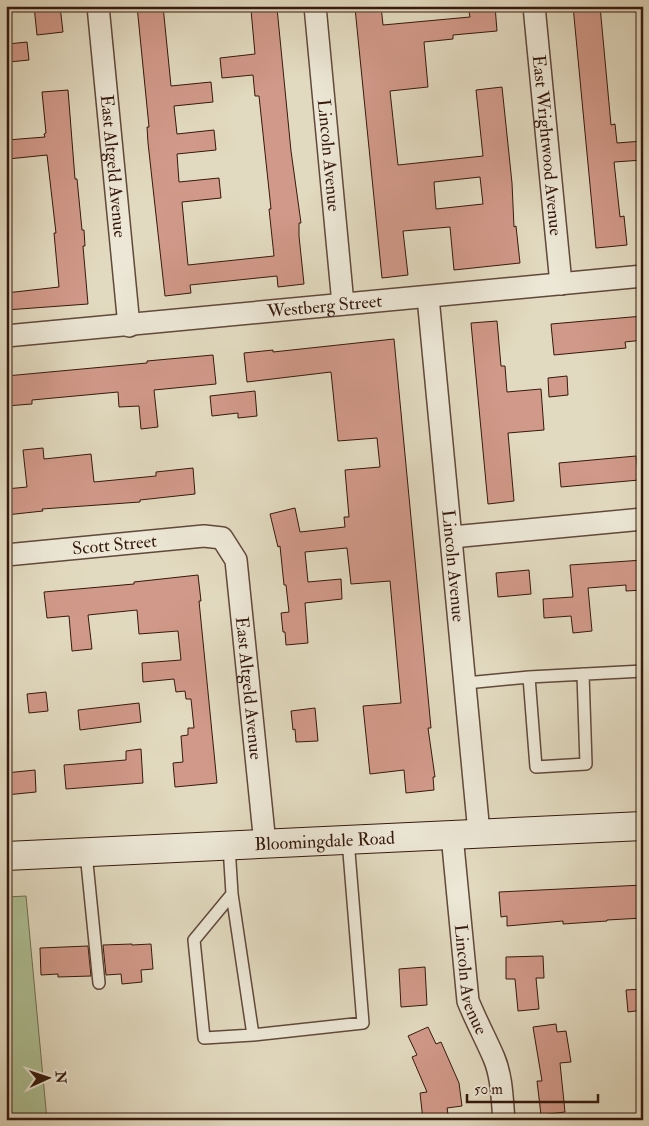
<svg xmlns="http://www.w3.org/2000/svg" width="649" height="1126" viewBox="0 0 649 1126" font-family="'IM FELL Double Pica',serif">
<rect width="100%" height="100%" fill="#e2dac0"/>
<filter id="stains"><feTurbulence type="fractalNoise" baseFrequency=".004" numOctaves="4"/><feColorMatrix values="0 0 0 0 .2 0 0 0 0 .09 0 0 0 0 .02 0 0 0 .5 -.17"/></filter>
<radialGradient id="worn" r=".72"><stop offset=".6" stop-color="#630" stop-opacity="0"/><stop offset="1" stop-color="#630" stop-opacity=".3"/></radialGradient>
<path fill="#aec196" stroke="#726d52" d="M26 896 47 1120H6V897Z"/>
<path fill="#d19989" stroke="#36190d" fill-rule="evenodd" d="M34 6H60L63 32 37 35Z
M137 6H163L171 86 211 82 213 102 174 106 177 134 214 130 216 150 177 154 179 182 219 178 221 198 182 202 188 265 274 256 269 209H271L259 96H255L253 75 222 78 220 58 255 54 251 10 277 8 291 151 301 223H299V236L304 284 278 287 277 276 190 285 191 293 165 296 148 143 147 127H149Z
M381 6 383 25 470 17 468 6H495L497 31 453 35V39L424 42 428 87 390 91 398 165 483 156 476 90 502 87 512 183 514 227 516 226 520 263 454 270 450 227 403 231 408 275 382 278 355 8ZM480 177 483 204 436 209 434 182Z
M573 6H600L611 125 615 124 617 143 643 141V160L614 162 620 217 624 216 627 245 596 248Z
M27 42 29 60 9 62 8 44Z
M68 90 75 179H77L82 230H84L85 246H83L88 304 6 310V293L59 287 54 233H56L47 155 8 159 7 140 45 137 44 134 46 133 42 92Z
M643 316V340L625 342 626 348 554 355 551 324Z
M497 321 501 366H505L507 392 541 389 544 430 508 433 514 501 488 504 471 323Z
M394 339 431 728H428L435 777H433L434 790 406 793 404 770 370 774 363 706 401 703 390 581 351 584 347 548 305 552 308 582 341 579 342 599 305 603 308 643 286 645 285 632H283L281 613 289 612 286 585H284L280 546 278 547 270 514 295 508 300 532 345 527 344 517H349L345 470 380 467 377 438 338 441 331 372 247 382 244 353 273 350V352Z
M213 355 216 384 154 390 158 427 141 429 139 406 119 407 118 392 32 400V404L6 406V376L147 363V361Z
M567 376 568 395 549 397 548 378Z
M255 391 257 416 238 418V413L212 416 210 396Z
M43 448 44 459 91 454 94 482 156 476V472L193 468 195 494 140 500V502L42 509 43 511 6 515V489L27 487 23 450Z
M636 456 639 480 561 487 559 463Z
M643 560V590L626 591V585L588 588 592 631 573 633 571 616 544 618 543 599 573 597 570 565Z
M529 570 531 594 498 597 496 573Z
M198 575 201 601H199L217 783 175 787 173 763 183 762 181 736 188 735V728H194L191 699H186L185 691 176 692 174 679 143 682 142 663 181 660 178 631 139 634 137 610 88 615 92 649 72 651 69 616 47 618 44 592 134 584V582Z
M46 692 48 711 29 713 27 694Z
M139 703 141 722 80 730 78 710Z
M315 708 318 741 296 742 295 729 293 730 291 711Z
M141 749 143 783 66 789 64 765 126 760V751Z
M35 770 36 792 6 795V773Z
M643 885V918L607 920V921L563 924V921L507 926V916L501 917 499 892Z
M132 944V945L151 944 153 969 141 970 142 982 122 984 121 974 106 975 103 945Z
M88 946 91 976 58 977V974L41 975 40 948Z
M543 956 544 978H536L539 1009 518 1011 515 979H506V957Z
M425 967 427 1005 401 1007 399 969Z
M643 989V1010L628 1012 626 990Z
M556 1024 557 1032 566 1031 571 1062 560 1063 565 1112 541 1115 537 1081H542L533 1027Z
M428 1027 436 1044 441 1042 459 1083 462 1106 447 1108 449 1120H423L420 1093 427 1092 412 1057 417 1055 408 1036Z"/>
<g fill="none" stroke-linecap="round" stroke-linejoin="round">
<defs>
<path id="service" d="M529 677 536 767 586 764 583 674
M466 683 529 677 643 671
M229 846 232 894 253 1035 363 1023 348 840
M86 853 99 983
M232 894 194 940 204 1038 253 1035"/>
<g id="minor">
<path id="s1" d="M98 6 129 326"/>
<path id="s2" d="M315 6 343 304"/>
<path id="s3" d="M534 6 561 284"/>
<path id="s4" d="M428 297 479 833"/>
<path id="s5" d="M6 336 643 276"/>
<path d="M452 537 643 519"/>
<path id="s6" d="M6 555 204 536 222 538 236 560 265 844"/>
<path id="s7" d="M452 835 468 1001C476 1021 486 1039 494 1058 502 1077 502 1099 504 1120"/>
</g>
<g id="secondary">
<path id="s8" d="M6 856 643 826"/>
</g>
</defs>
<use href="#service" stroke="#61493a" stroke-width="14"/>
<use href="#minor" stroke="#61493a" stroke-width="24"/>
<use href="#secondary" stroke="#36190d" stroke-width="30"/>
<use href="#service" stroke="#ece7d6" stroke-width="11"/>
<use href="#minor" stroke="#ece7d6" stroke-width="21"/>
<use href="#secondary" stroke="#ece7d6" stroke-width="28"/>
</g>
<g text-anchor="middle" dominant-baseline="central" stroke-width="4" stroke-linejoin="round" paint-order="stroke">
<g font-size="18" fill="#36190d" stroke="#ece7d6">
<text stroke="none"><textPath href="#s3" startOffset="140">East Wrightwood Avenue</textPath></text>
<text stroke="none"><textPath href="#s2" startOffset="150">Lincoln Avenue</textPath></text>
<text stroke="none"><textPath href="#s1" startOffset="161">East Altgeld Avenue</textPath></text>
<text stroke="none"><textPath href="#s5" startOffset="320">Westberg Street</textPath></text>
<text stroke="none"><textPath href="#s6" startOffset="109">Scott Street</textPath></text>
<text stroke="none"><textPath href="#s4" startOffset="270">Lincoln Avenue</textPath></text>
<text stroke="none"><textPath href="#s6" startOffset="372">East Altgeld Avenue</textPath></text>
<text stroke="none"><textPath href="#s8" startOffset="319">Bloomingdale Road</textPath></text>
<text stroke="none"><textPath href="#s7" startOffset="146">Lincoln Avenue</textPath></text>
</g>
</g>
<rect width="649" height="1126" fill="none" stroke="#e2dac0" stroke-width="25"/>
<rect x="8" y="8" width="634" height="1111" fill="none" stroke="#36190d" stroke-width="2.5"/>
<rect x="12" y="12" width="624" height="1101" fill="none" stroke="#36190d"/>
<g transform="translate(48 1078) rotate(87)" stroke="#ece7d6" stroke-width="4" paint-order="stroke">
<path d="M0-4L9 19L0 12L-9 19Z" fill="#36190d"/>
<text y="-8" font-size="14" font-weight="bold" text-anchor="middle" fill="#36190d">N</text>
</g>
<path d="M467 1094v8h131v-8" fill="none" stroke="#36190d" stroke-width="2.5"/>
<text x="474" y="1094" font-size="15" fill="#36190d" stroke="#ece7d6" stroke-width="4" paint-order="stroke">50 m</text>
<rect width="100%" height="100%" filter="url(#stains)"/>
<rect width="100%" height="100%" fill="url(#worn)"/>
</svg>
